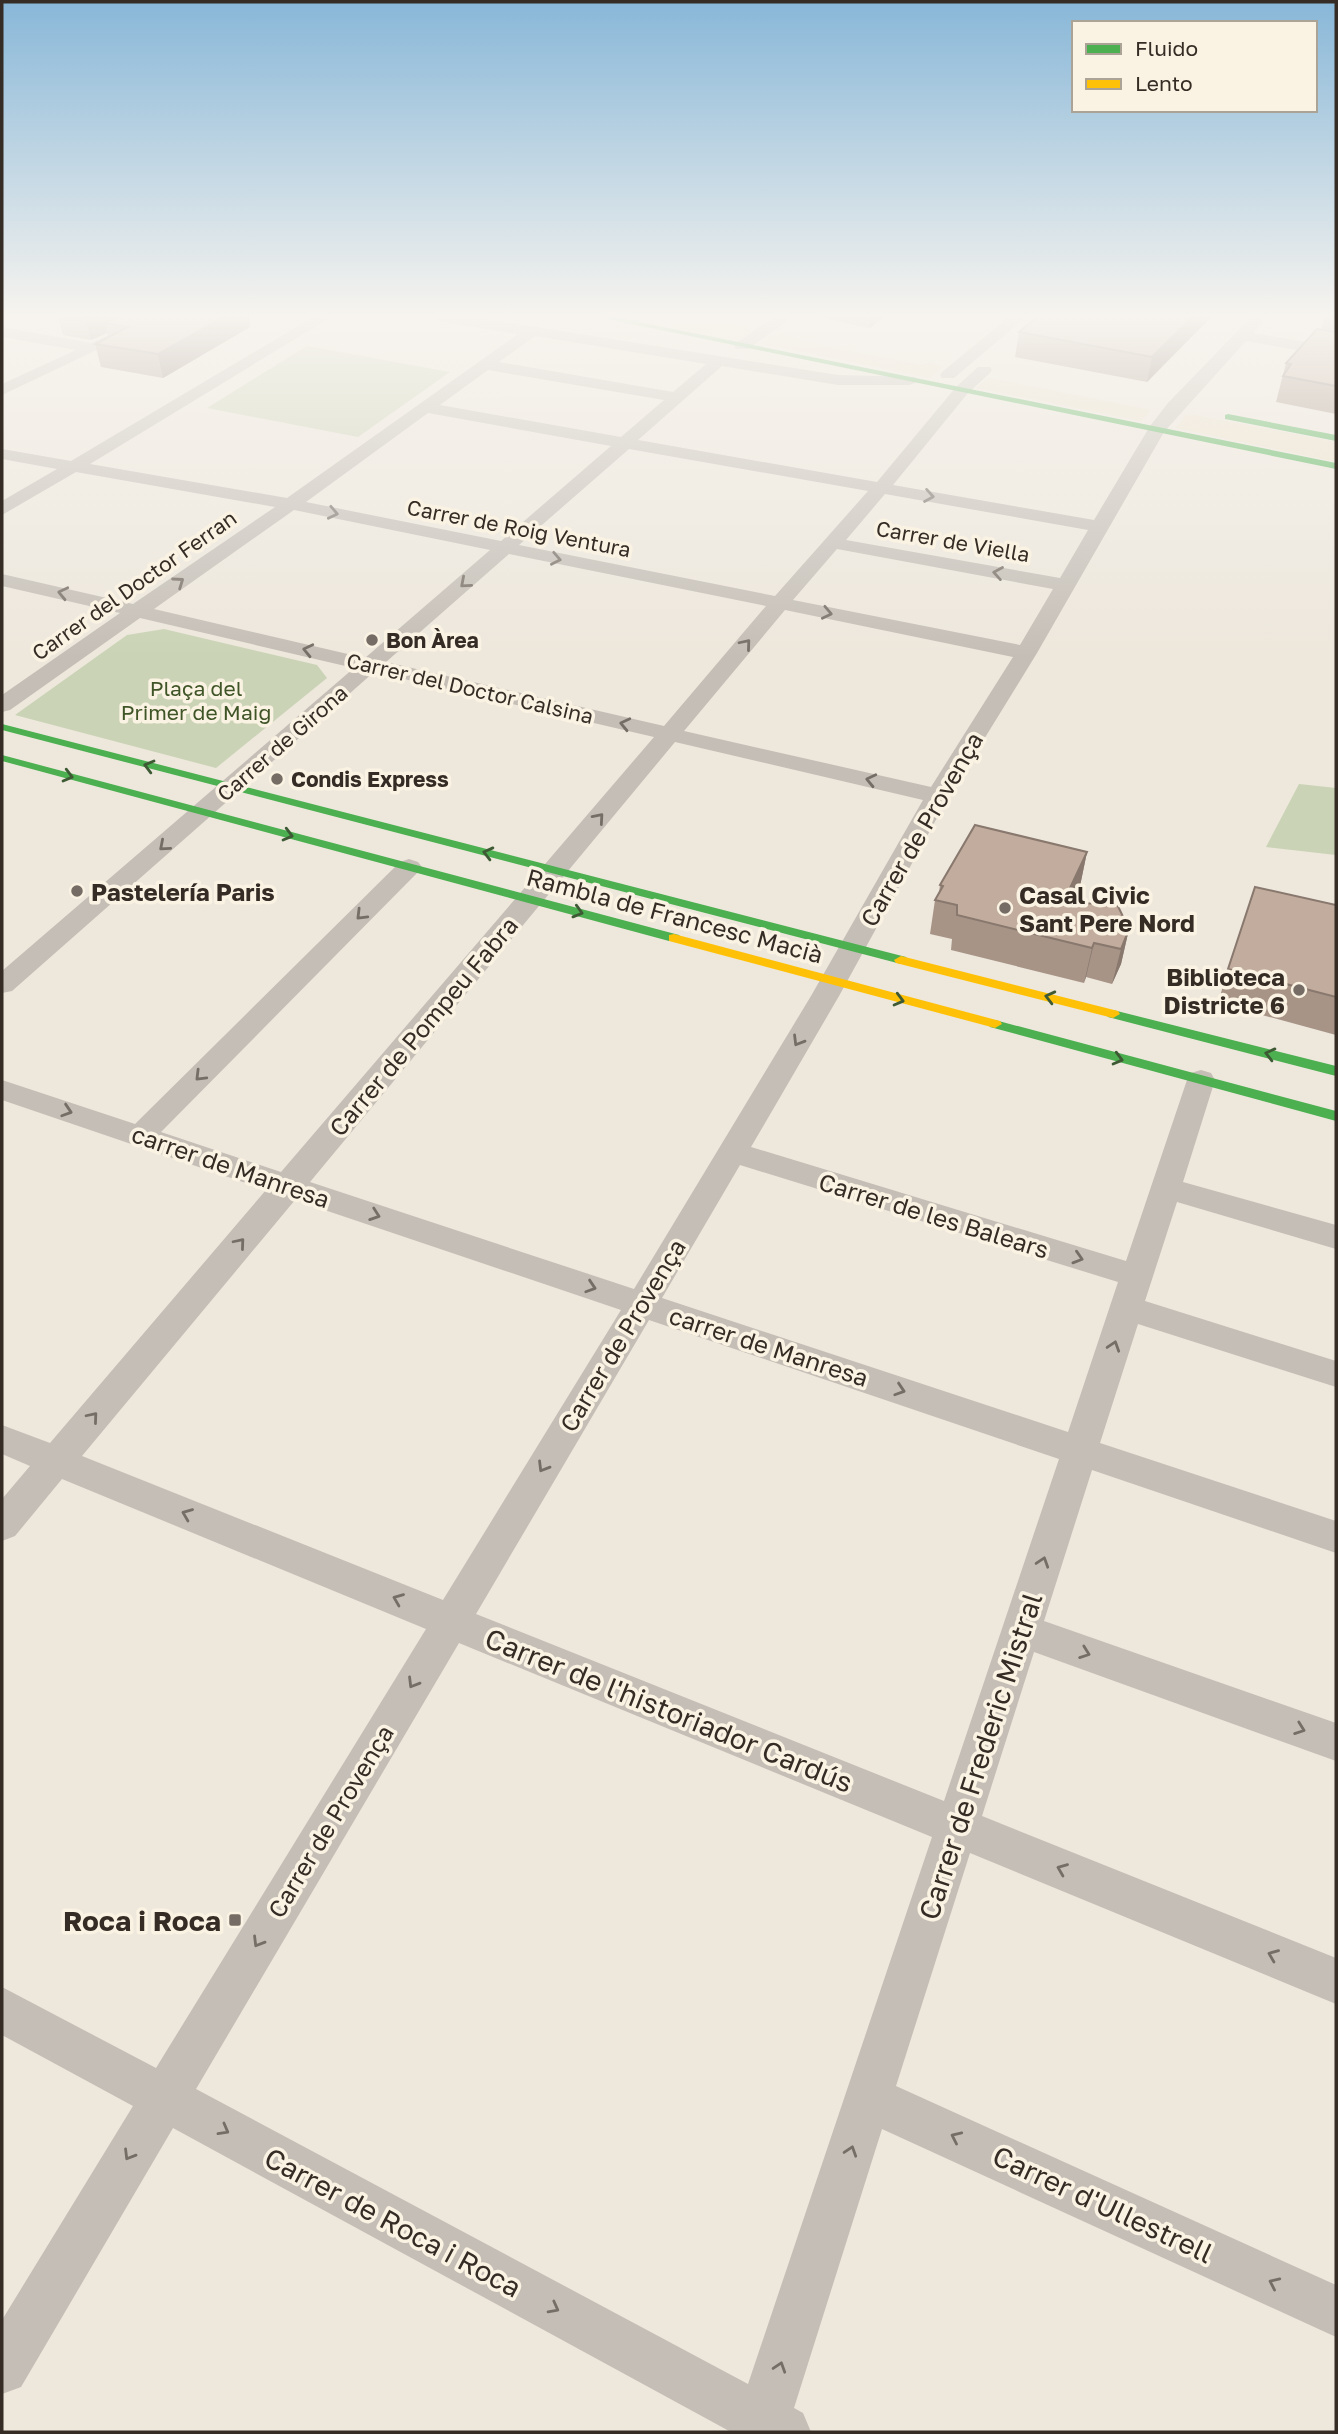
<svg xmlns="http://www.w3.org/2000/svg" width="1338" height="2434" viewBox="0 0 1338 2434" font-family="'Golos Text',sans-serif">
<rect width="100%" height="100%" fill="#ede7dc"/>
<path fill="#cad3b5" d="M307 346 450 372 358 437 207 408Z
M164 629 317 665 327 678 216 768 15 715 127 635Z
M1299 784 1336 788V855L1266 847Z"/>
<path fill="#ece1ca" d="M613 316H697L745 326 750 331 739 339H725Z
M781 335 791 336 789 339 921 365 930 362 943 367 930 378 763 344 772 336Z
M989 378 1151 410 1141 421 976 388Z
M1186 415H1195L1336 442V462L1176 428Z"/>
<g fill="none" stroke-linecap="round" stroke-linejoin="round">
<path fill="#c4beb6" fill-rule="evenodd" d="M148 316H168L2 395V384L76 350 2 337V327L91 343Z
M315 316H333L90 464 287 498 518 334 437 321 430 316H468L838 375 915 377 917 380 915 383 909 385H838L722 366 638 440 877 482 956 387 978 367H990L992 370 990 373 968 393 893 485 1094 520 1150 426 1168 403 1252 316H1268L1253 333 1336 347V357L1246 341 1164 432 1037 653 949 796 839 996 751 1147 1126 1261 1187 1080 1191 1073 1201 1070 1211 1073 1215 1080 1183 1182 1336 1225V1249L1177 1202 1145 1301 1336 1361V1387L1138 1324 1100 1443 1336 1521V1553L1092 1470 1044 1621 1336 1723V1761L1034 1652 982 1816 1336 1958V2004L970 1853 896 2086 1336 2285V2337L882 2129 794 2408 803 2413 811 2432H731L173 2128 21 2387 2 2394V2320L133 2106 2 2035V1987L156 2068 426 1629 62 1479 15 1536 2 1541V1499L30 1466 2 1454V1425L50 1443 266 1190 2 1100V1080L135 1124 400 862 409 859 418 862 422 867 418 872 161 1132 281 1172 654 737 374 672 12 991 2 993V971L354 668 140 618 10 710 2 712V695L120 613 2 586V574L133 604 275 507 76 472 2 515V501L57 469 2 459V449L71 461ZM535 336 706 364 673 392 499 362ZM488 370 664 400 621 437 440 405ZM428 413 611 446 501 541 306 502ZM629 449 868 491 775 596 519 545ZM885 494 1088 530 1060 578 846 540ZM294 510 490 550 365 658 154 609ZM837 549 1053 589 1020 645 793 600ZM509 554 766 606 664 726 386 662ZM785 610 1013 657 931 787 684 731ZM675 742 923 800 811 996 634 1289 310 1182ZM740 1165 1118 1282 1068 1432 662 1298ZM295 1200 621 1310 443 1600 82 1456ZM649 1320 1059 1459 944 1801 476 1614ZM459 1643 932 1837 748 2384 196 2089Z
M776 316H794L748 349H736L734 346 736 343Z
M1010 316H1027L954 378H942L940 375 942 372Z"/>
<path fill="#4caf50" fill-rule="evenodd" d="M593 316H609L1336 463V469Z
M1228 414 1336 435V441L1225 419V415Z
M2 724 906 957 908 960 901 964 2 730Z
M2 755 679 935 681 938 679 941H669L2 761Z
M1113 1010 1336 1066V1076L1108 1017 1106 1014Z
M995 1020 1336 1111V1121L990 1027 988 1024 990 1021Z"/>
<path fill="#ffc107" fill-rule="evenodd" d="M674 934 1000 1021 1002 1024 995 1028 669 941V935Z
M901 956 1118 1011 1120 1014 1113 1018 896 963 894 960Z"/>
</g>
<path fill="#a79487" d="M58 316H249L250 327 163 378 101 367 95 344 108 337 107 333 91 340 63 335Z
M813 316H885L870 328Z
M1212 316 1147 382 1015 357 1019 332Z
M1324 316H1336V414L1276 402 1286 363 1321 330Z
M1087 852 1080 886 1071 904 1129 929 1121 964 1112 984 1086 977 1084 983 951 950 952 939 930 934 935 900 939 893 940 885Z
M1336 905V1035L1218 1003 1228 969Z"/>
<path fill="#88786e" d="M87 316H141L105 323 107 333 91 340 85 317Z
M225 316H249L250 327 163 378 158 354Z
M871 316H885L870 328Z
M1193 316H1212L1147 382 1152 357Z
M1087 852 1080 886 1055 939 1062 905Z
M1129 929 1121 964 1112 984 1121 949Z
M1094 943 1086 977 1084 983 1092 948Z"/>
<path fill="#c2ac9d" stroke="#88786e" stroke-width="2" d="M120 316H225L158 354 95 344 128 327 105 323Z
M1039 316H1193L1152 357 1019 332Z
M1317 329 1336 332V386L1283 376 1291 364 1286 363Z
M975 825 1087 852 1062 905 1116 902 1129 929 1121 949 1094 943 1092 948 957 915V905L935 900 943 886 940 885Z
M1255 887 1336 905V997L1228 969Z"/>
<defs><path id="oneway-chevron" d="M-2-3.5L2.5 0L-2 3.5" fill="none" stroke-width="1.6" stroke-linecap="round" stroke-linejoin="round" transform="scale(1.75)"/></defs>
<g stroke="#756e66">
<use href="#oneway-chevron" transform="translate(929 496) rotate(10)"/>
<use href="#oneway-chevron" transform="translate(333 513) rotate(12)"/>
<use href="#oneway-chevron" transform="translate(556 559) rotate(11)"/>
<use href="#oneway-chevron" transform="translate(998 573) rotate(-170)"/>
<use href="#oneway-chevron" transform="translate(179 582) rotate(-35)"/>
<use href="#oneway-chevron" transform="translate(465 583) rotate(139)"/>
<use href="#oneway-chevron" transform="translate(63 593) rotate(-167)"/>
<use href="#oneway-chevron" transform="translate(827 613) rotate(12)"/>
<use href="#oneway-chevron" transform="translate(746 644) rotate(-50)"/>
<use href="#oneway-chevron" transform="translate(308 650) rotate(-167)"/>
<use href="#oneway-chevron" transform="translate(625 724) rotate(-167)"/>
<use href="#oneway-chevron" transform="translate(871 780) rotate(-167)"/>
<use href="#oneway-chevron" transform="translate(599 818) rotate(-49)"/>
<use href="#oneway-chevron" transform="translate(164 846) rotate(139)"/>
<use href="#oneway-chevron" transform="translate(361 915) rotate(135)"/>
<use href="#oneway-chevron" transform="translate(798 1041) rotate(121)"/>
<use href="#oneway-chevron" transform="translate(200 1076) rotate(135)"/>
<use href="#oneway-chevron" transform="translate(67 1111) rotate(18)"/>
<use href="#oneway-chevron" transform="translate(375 1215) rotate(19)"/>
<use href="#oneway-chevron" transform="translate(240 1243) rotate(-50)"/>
<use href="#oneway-chevron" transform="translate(1078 1258) rotate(17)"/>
<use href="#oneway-chevron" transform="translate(591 1287) rotate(18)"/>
<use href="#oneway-chevron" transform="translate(1114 1346) rotate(-72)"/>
<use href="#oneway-chevron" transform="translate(900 1390) rotate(18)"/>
<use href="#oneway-chevron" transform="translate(93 1417) rotate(-50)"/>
<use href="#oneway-chevron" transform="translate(543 1467) rotate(121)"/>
<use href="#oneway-chevron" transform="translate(187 1514) rotate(-158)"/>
<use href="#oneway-chevron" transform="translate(1043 1562) rotate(-72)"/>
<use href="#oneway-chevron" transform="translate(398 1599) rotate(-158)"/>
<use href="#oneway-chevron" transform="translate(1085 1653) rotate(20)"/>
<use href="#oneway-chevron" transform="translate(413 1683) rotate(121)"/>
<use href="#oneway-chevron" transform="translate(1300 1729) rotate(20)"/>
<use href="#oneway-chevron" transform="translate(1062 1869) rotate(-158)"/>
<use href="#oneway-chevron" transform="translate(258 1942) rotate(121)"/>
<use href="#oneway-chevron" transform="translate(1273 1955) rotate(-158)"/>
<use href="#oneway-chevron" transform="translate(224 2130) rotate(29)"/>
<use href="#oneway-chevron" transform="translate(956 2137) rotate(-155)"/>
<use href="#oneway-chevron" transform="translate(851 2151) rotate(-72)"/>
<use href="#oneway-chevron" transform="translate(129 2155) rotate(121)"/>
<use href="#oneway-chevron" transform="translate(1274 2283) rotate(-155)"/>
<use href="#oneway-chevron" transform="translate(554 2308) rotate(28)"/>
<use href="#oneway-chevron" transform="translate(780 2367) rotate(-72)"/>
</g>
<g stroke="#3d5a34">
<use href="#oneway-chevron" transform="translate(149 766) rotate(-165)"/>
<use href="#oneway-chevron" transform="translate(68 776) rotate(15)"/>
<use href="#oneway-chevron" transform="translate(288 835) rotate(15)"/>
<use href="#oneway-chevron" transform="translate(488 853) rotate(-166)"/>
<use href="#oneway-chevron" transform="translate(578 912) rotate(16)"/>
<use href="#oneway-chevron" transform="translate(1050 997) rotate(-166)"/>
<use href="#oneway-chevron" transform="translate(899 1000) rotate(15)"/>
<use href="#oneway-chevron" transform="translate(1270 1054) rotate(-166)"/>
<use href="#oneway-chevron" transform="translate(1118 1059) rotate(15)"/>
</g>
<linearGradient id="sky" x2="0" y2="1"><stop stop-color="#88b7d8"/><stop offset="0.48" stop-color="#f7f4ef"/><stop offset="1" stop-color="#f7f4ef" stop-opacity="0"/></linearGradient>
<rect width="1338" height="657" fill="url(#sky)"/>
<g fill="#756d65" stroke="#faf2e2" stroke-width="2.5">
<circle cx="372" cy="640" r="7"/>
<circle cx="277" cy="779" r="7"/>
<circle cx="77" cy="891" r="7"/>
<circle cx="1005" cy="908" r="7"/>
<circle cx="1299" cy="990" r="7"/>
<rect x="228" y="1913" width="14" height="14" rx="3.5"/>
</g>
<g text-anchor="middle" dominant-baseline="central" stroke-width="7" stroke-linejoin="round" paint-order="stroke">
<g font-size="21" fill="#352c25" stroke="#faf2e2">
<text transform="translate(519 528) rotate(11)">Carrer de Roig Ventura</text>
<text transform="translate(953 541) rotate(10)">Carrer de Viella</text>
<text transform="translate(134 585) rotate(-35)">Carrer del Doctor Ferran</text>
<text transform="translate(470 688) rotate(13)">Carrer del Doctor Calsina</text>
<text transform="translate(282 743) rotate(-41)">Carrer de Girona</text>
</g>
<g font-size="21" font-weight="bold" fill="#352c25" stroke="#faf2e2" text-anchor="start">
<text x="386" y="640">Bon Àrea</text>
<text x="291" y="779">Condis Express</text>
</g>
<g font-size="21" fill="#3f5527" stroke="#faf2e2">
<text x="196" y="688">Plaça del<tspan x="196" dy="24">Primer de Maig</tspan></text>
</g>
<g font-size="24" fill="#352c25" stroke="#faf2e2">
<text transform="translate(921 829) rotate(-60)">Carrer de Provença</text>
<text transform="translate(675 915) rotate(15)">Rambla de Francesc Macià</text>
<text transform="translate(423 1026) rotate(-50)">Carrer de Pompeu Fabra</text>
<text transform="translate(231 1166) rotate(19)">carrer de Manresa</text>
<text transform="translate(934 1215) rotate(17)">Carrer de les Balears</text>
<text transform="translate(622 1335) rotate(-59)">Carrer de Provença</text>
<text transform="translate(769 1346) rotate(18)">carrer de Manresa</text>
<text transform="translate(330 1821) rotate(-59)">Carrer de Provença</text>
</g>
<g font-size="24" font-weight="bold" fill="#352c25" stroke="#faf2e2" text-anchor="start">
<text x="91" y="891">Pastelería Paris</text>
<text x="1019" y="894">Casal Civic<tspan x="1019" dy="28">Sant Pere Nord</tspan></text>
<text x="1285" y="976" text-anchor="end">Biblioteca<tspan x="1285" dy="28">Districte 6</tspan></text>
</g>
<g font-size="28" fill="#352c25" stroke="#faf2e2">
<text transform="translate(669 1710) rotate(22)">Carrer de l'historiador Cardús</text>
<text transform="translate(980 1756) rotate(-72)">Carrer de Frederic Mistral</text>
<text transform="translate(1103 2204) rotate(25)">Carrer d'Ullestrell</text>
<text transform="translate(393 2222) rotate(28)">Carrer de Roca i Roca</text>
</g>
<g font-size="28" font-weight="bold" fill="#352c25" stroke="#faf2e2" text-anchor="end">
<text x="221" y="1920">Roca i Roca</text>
</g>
</g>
<rect width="1338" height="2434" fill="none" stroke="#352c25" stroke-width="7"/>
<rect x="1072" y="21" width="245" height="91" fill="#faf2e2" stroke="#aba396" stroke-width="2"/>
<rect x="1086" y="44" width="35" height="10" fill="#4caf50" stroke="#aba396" stroke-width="2"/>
<text x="1135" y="56" font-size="21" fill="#352c25">Fluido</text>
<rect x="1086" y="79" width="35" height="10" fill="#ffc107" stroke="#aba396" stroke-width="2"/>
<text x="1135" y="91" font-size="21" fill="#352c25">Lento</text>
</svg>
